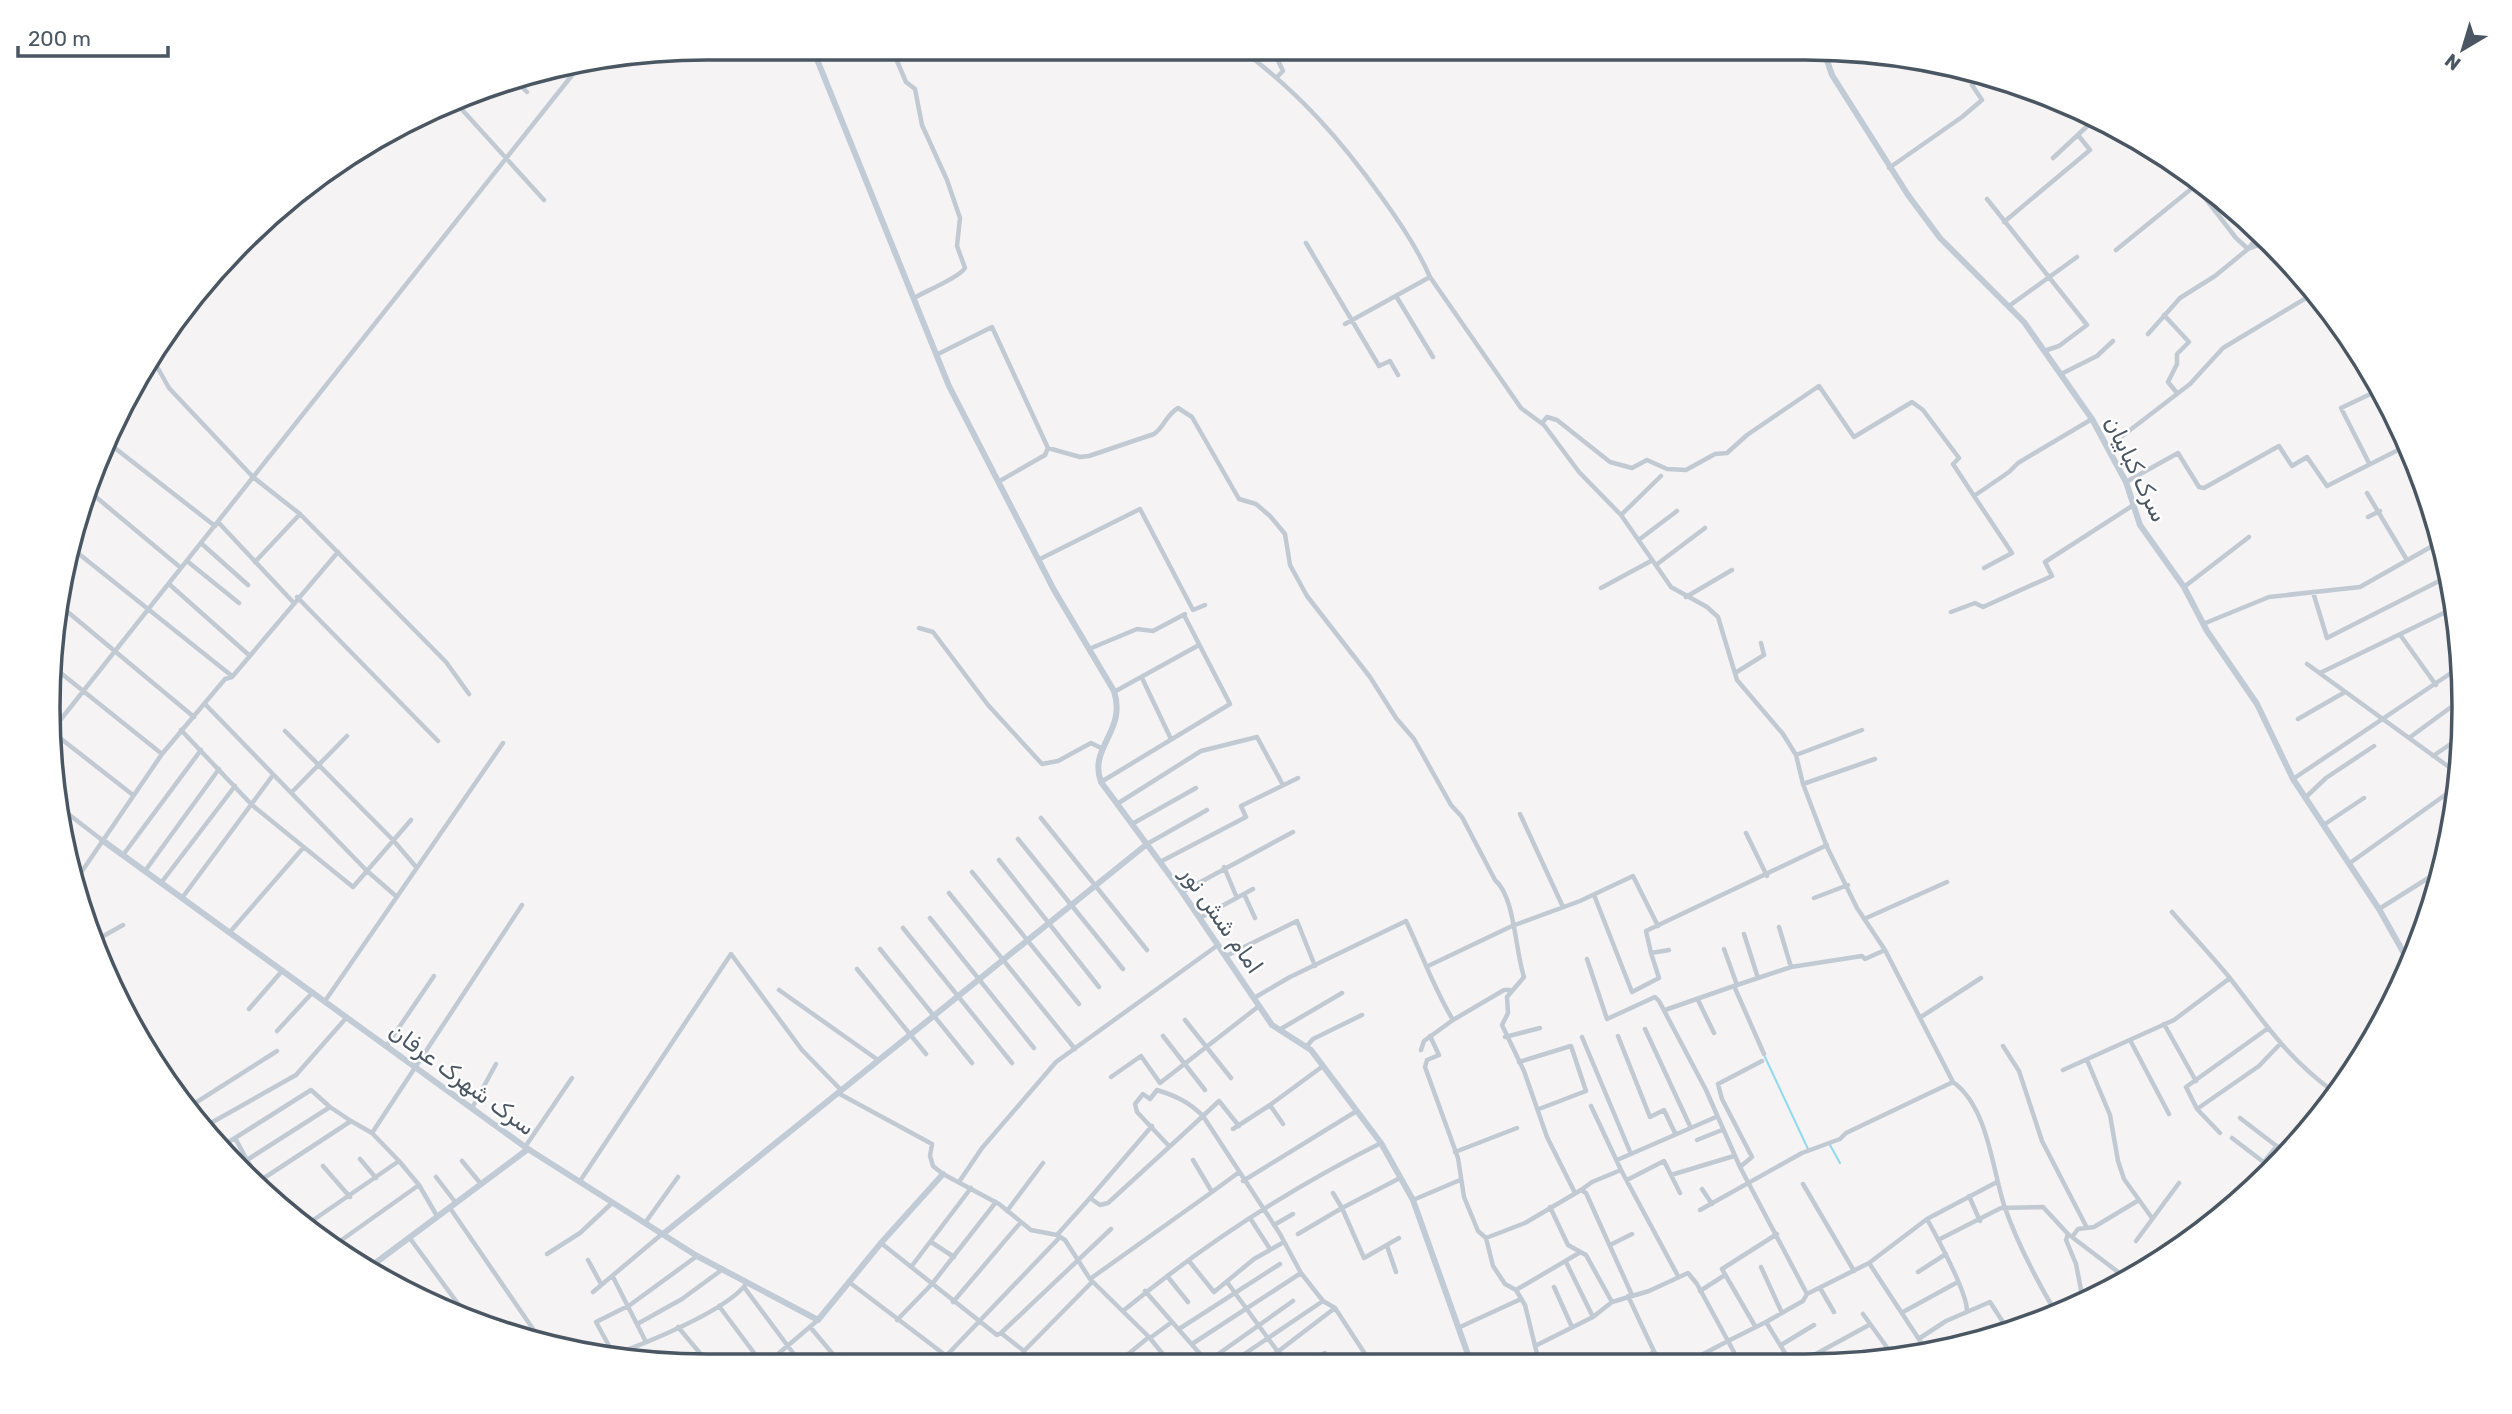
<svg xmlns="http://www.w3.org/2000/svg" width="2512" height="1414" viewBox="0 0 2512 1414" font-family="Rubik,Vazirmatn,sans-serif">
<rect width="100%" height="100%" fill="#f5f3f3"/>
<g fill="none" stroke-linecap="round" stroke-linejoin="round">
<path stroke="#90daee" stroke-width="2" d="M1765 1057 1808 1149
M1830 1145 1840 1163"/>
<path stroke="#c1cad2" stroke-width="4.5" d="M891 47 906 82 915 89 922 125 947 180 960 218 957 246 965 268C960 277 926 291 914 298
M1239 48C1298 91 1341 140 1383 199 1401 224 1418 249 1430 277L1521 408 1544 425 1579 472 1621 515 1671 587 1707 607 1718 617 1737 680 1783 734 1796 755 1803 784 1827 847 1857 908 1885 950 1953 1082C1988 1107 1992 1168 2004 1205 2017 1243 2036 1279 2056 1313
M1272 48 1283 71 1277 77
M514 79 527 92
M456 103 544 200
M2053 158 2096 118
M1889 168 1962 117 1982 100 1972 85 1982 75
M2185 172 2236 238 2248 249 2269 241
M1987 199 2087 325 2059 346 2047 350
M2004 222 2090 150 2078 135
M1306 243 1379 366 1390 361 1398 375
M2116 250 2196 185
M1396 296 1433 357
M2009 306 2077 257
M2164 315 2189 342 2177 354V364L2168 382 2177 393
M1345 324 1430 277
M2148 334 2180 298 2215 276 2248 249 2261 233
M936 355 992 327 1048 448
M151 356 169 388 253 477 300 514 446 662 469 694
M2063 373 2097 356 2113 341
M1542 423 1547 417 1557 420 1610 462 1632 468 1647 460 1667 469 1686 470 1715 454 1727 453 1747 435 1819 386 1854 437 1912 402 1923 410 1959 458 1953 464 1974 496
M111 445 215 526
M2108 447 2190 384 2223 348 2316 292
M2369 463 2341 408 2381 389
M998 482 1045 455 1048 448 1080 457 1089 456 1154 434C1164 427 1166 415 1178 408L1192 417 1239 499 1256 504 1270 516 1285 534 1290 565 1307 596 1370 677 1396 718 1414 739 1451 805 1462 817 1495 880C1515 897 1515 950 1524 977L1507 997 1508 1013 1502 1025 1524 1071 1547 1137 1575 1193
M2126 482 2178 453 2199 487 2204 488 2279 446 2292 466 2307 457 2327 486 2408 445
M90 492 181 568
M2367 493 2407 560
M1621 515 1661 476
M2368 517 2380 511
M218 522 293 602
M1640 539 1677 511
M201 543 248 585
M69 546 232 676
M1038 560 1140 509 1193 610
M187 561 239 603
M255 562 300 514
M1656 565 1705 528
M1984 568 2012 553 1974 496 2009 472 2018 463 2092 419
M169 584 250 656
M2184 587 2249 537
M1601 588 1651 561
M2313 592 2327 638 2449 576
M297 597 438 741
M1686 597 1732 570
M63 608 194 717
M1193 610 1205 605
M1951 612 1975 603 1983 607 2052 576 2045 562 2132 506
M2203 624 2269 597 2360 587 2443 540
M919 628 933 632 988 705 1042 764 1058 761 1091 743 1103 749
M2401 636 2436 685
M1089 649 1137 629 1153 631 1185 614
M2307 664 2460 775
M57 670 162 754
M1735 673 1764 655 1761 643
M2320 673 2454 608
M1142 678 1171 739
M1114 692 1199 645
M205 704 366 870 397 897
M2298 719 2345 692
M181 730 252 805 353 887 411 820
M51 731 133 795
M285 731 393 840 417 868
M50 733 577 69
M2409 738 2462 699
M1796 755 1862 730
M2433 756 2461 737
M2293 779 2463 665
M1101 782 1230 704 1184 615
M1803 784 1875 759
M291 793 347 736
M2306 797 2326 778 2374 746
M1117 804 1201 751 1257 737 1283 785
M63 810 102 840
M1520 814 1563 907
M1041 818 1147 950
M1132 824 1196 788
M2325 824 2364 798
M1746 833 1767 876
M1018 839 1123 969
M1147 844 1207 810
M123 855 201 750
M999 860 1099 987
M1160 862 1246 817 1241 806 1298 778
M2350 863 2459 785
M1224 867 1237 898
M145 871 219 769
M972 872 1079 1004
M78 877 162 754 225 679 232 677 338 552
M161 883 235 786
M1182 892 1293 832
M949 893 1075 1049
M1244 894 1255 918
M1594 895 1632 992 1659 978 1651 953 1669 950
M182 898 273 775
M1814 898 1848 885
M2379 909 2441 870
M2172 912C2191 934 2211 955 2229 977 2265 1023 2286 1057 2334 1092
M930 918 1034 1048
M1200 918 1253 889
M1864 919 1947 882
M1779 927 1791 967
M903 928 1012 1063
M230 932 303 848
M1744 934 1758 978 1791 967 1862 956 1865 959 1885 950
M93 942 123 925
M880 949 972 1063
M1724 949 1737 985
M1651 953 1646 931 1827 845
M1226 956 1297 921 1315 966
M1587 959 1607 1019 1655 997 1659 1001 1706 1090 1740 1167 1807 1294
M1428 966 1512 926 1580 901 1633 876 1658 926
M857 969 926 1054
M1758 978 1734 986 1764 1054
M779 990 878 1060
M1254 998 1290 977 1406 921C1422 954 1434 989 1453 1020L1424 1041 1421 1050
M1698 1000 1714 1033
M325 1001 503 743
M249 1009 282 971
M1665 1010 1734 986
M1921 1017 1981 978
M1185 1020 1231 1078
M1453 1020 1504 990H1510
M2164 1024 2196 1081
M1645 1029 1690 1126
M1279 1030 1342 993
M277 1031 313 992
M1163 1036 1205 1090
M1430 1036 1439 1055 1427 1060 1425 1067 1458 1158 1464 1197 1478 1231 1486 1238 1493 1266 1505 1284 1516 1290 1525 1305 1539 1362
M1618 1036 1650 1117 1664 1110 1675 1133
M1505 1037 1540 1028
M1582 1037 1631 1154
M2130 1040 2169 1114
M387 1045 434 976
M2003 1046 2019 1071 2042 1141 2086 1226
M1306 1047 1313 1039 1362 1015
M2087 1060 2110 1115 2118 1161 2124 1179 2152 1218
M1519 1062 1571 1046 1586 1091 1539 1109
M2063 1070 2174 1020 2230 978
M1111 1077 1141 1056 1160 1083 1259 1006
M2331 1090 2345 1073 2348 1074
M838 1093 932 1144 930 1156 933 1166 943 1174 999 1204 1031 1230 1057 1235 1065 1240 1090 1279 1149 1337 1171 1364
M1591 1106 1621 1170 1678 1276
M189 1107 277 1051
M472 1108 496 1064
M2197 1109 2259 1066 2280 1044
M2240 1118 2287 1154
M1283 1124 1270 1105 1323 1066
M1239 1126 1219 1101 1203 1116 1280 1234 1301 1273 1323 1301 1335 1308 1263 1363
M202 1128 296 1075 347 1017
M1233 1129 1270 1105
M372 1133 522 905
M2220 1133 2197 1109 2186 1087 2267 1029
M2232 1138 2274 1170
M1697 1140 1722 1130
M525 1147 572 1078
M218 1148 235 1138
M1455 1152 1517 1128
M360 1159 376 1178
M1193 1160 1212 1192 1238 1173
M1617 1160 1716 1117
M462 1161 481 1184
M2264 1162 2277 1146
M239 1165 247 1160 235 1138 311 1090 330 1107
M323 1166 350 1197
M1740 1167 1752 1157 1722 1099 1718 1084 1762 1061
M1671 1175 1680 1193
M436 1177 456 1203
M1627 1180 1664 1161 1671 1175 1734 1156
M260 1181 247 1160 330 1107 351 1121
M580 1181 731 954 802 1050 841 1090
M1243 1181 1355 1112
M959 1182 982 1148 1056 1062 1218 945
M1803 1184 1854 1271
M264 1185 261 1180 351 1121 372 1133 399 1161
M1702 1189 1712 1204
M1581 1190 1592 1182 1621 1170
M1333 1193 1342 1208 1400 1178
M1969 1196 1980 1221
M1090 1198 1152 1126
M1413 1200 1460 1180
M1550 1207 1568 1245 1586 1255 1612 1302
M450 1208 544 1345
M1700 1210 1802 1153 1840 1139 1846 1133 1953 1082
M1007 1211 1043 1163
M1250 1218 1270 1249
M1927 1219C1938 1239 1967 1292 1967 1311
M309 1223 399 1161 419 1185 437 1216
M645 1223 678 1177
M1274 1225 1293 1214
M1298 1234 1342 1208 1364 1258 1399 1238
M2068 1234 2066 1240 2076 1264 2083 1300
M1057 1235 1090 1198 1100 1205 1108 1203 1203 1116C1189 1102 1176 1096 1157 1090L1150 1099 1143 1094 1135 1104 1137 1112 1169 1146
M409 1237 467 1316
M2072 1237 2078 1229 2094 1227 2139 1200
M1486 1238 1525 1223 1581 1190 1586 1193 1632 1295
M1938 1240 2001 1208 2043 1207 2068 1234 2126 1278
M2136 1241 2179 1183
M931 1242 954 1257
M881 1243 997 1335 1001 1333 1024 1351 1092 1282
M336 1244 419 1185
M1610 1245 1632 1234
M1387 1246 1396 1272
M547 1254 580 1233 612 1203
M588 1260 601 1284
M1189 1261 1214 1292 1254 1259 1284 1242
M1566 1262 1593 1317
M375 1263 389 1283
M1869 1263 1928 1353
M911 1267 971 1188
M1761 1267 1782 1313
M1918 1272 1946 1254
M1167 1276 1188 1302
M613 1277 646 1342
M1090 1279 1212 1192
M849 1282 957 1364
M1227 1282 1286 1363
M744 1287 802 1365
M1554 1287 1572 1327
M1820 1288 1834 1312
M1516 1290 1579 1253
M1145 1291 1208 1363
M1700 1291 1725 1275
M593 1292 662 1234
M1628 1296 1659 1362
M953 1302 1020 1223
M719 1306 763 1365
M1335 1308 1371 1363
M1123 1311C1202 1246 1289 1189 1381 1143
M1903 1312 1956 1283
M1863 1314 1896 1360
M897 1320 932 1284 996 1202
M1766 1322 1803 1301 1807 1294 1869 1263 1927 1219 1997 1182
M639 1323 682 1299 723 1269
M1755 1326 1722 1269 1777 1234
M678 1327 710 1365
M1460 1327 1521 1299
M811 1328 842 1365
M1179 1329 1280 1264
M1001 1333 1111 1229
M1150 1338 1172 1322
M1920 1338 1946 1321 1990 1302 2010 1333
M1192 1344 1301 1273
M1781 1345 1814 1325
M1535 1346 1593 1317 1612 1302 1649 1291 1688 1273 1697 1284 1728 1341 1766 1322 1790 1361
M627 1350 631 1360
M614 1355 596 1322 630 1305 697 1256
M947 1355 1060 1237
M610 1356C644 1344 727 1311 747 1283
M1803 1361 1869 1325
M1868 1361 1888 1350
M1207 1362 1293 1301
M1519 1362 1536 1356
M1637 1362 1654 1352
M1688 1362 1728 1341 1735 1354 1733 1362
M1231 1363 1323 1301
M1309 1363 1325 1353
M991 1364 999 1356 1008 1364
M1116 1364 1149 1337
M765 1365 818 1320"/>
<path stroke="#c1cbd6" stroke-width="6" d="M812 47 949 386 1054 590 1114 691C1127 732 1088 747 1101 782L1182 892 1272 1025 1311 1050 1381 1143 1413 1200 1471 1363
M1823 49 1832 75 1908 195 1940 238 2024 322 2092 419 2126 482 2140 525 2184 587 2207 631 2257 704 2293 779 2379 909 2410 964
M102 840 528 1149 697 1256 818 1320 881 1243 943 1174
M663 1234 1147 844
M366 1270 528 1149"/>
</g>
<g text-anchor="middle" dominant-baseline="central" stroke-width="5" stroke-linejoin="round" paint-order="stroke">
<g font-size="23" fill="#4a5661" stroke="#fff">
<text transform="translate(2136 469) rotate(64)">سرک کبابیان</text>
<text transform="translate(1222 920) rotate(55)">امام شش نور</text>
<text transform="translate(462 1079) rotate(36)">سرک شهرک عرفان</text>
</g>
</g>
<path d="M0 0H2512V1414H0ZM707 60H1805A647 647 0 0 1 2452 707V707A647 647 0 0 1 1805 1354H707A647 647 0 0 1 60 707V707A647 647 0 0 1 707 60Z" fill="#fff" fill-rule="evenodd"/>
<path fill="none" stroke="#4a5661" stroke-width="3.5" d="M707 60H1805A647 647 0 0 1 2452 707V707A647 647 0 0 1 1805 1354H707A647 647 0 0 1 60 707V707A647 647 0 0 1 707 60Z"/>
<g transform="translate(2463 49) rotate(218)" stroke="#ffffff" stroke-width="5" paint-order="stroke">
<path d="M0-5L12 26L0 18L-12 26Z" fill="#4a5661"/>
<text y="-10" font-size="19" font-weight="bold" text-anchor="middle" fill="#4a5661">N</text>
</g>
<path d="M18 46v10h150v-10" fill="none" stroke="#4a5661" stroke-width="3.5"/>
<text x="28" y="46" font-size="21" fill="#4a5661" stroke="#ffffff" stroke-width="5" paint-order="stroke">200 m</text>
</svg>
